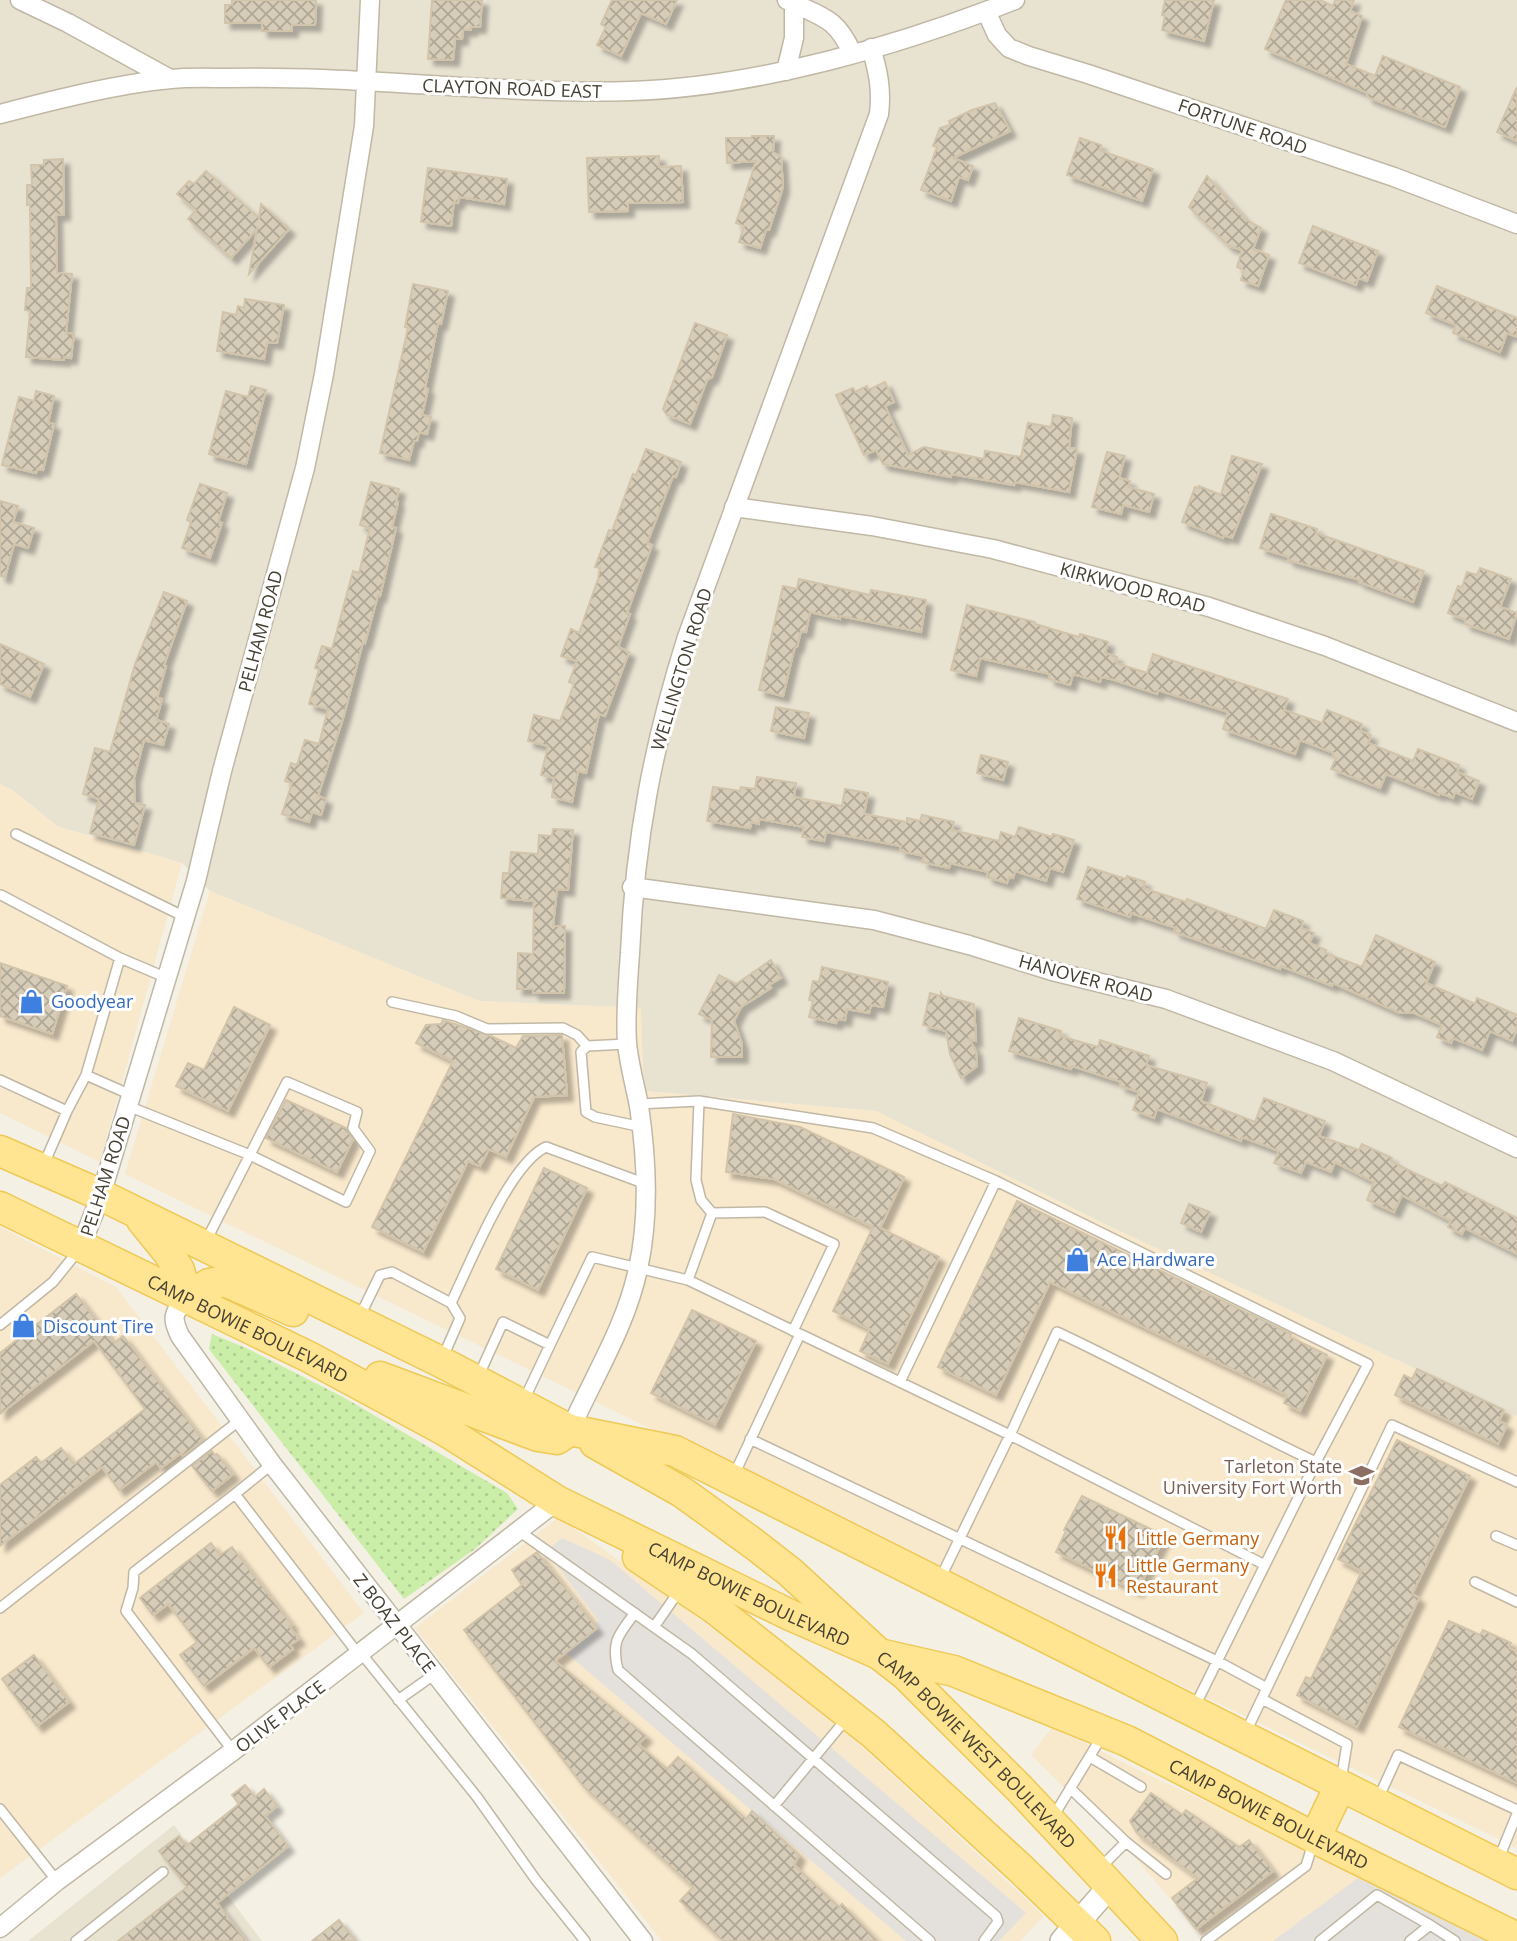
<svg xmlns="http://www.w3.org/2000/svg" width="1517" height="1941" viewBox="0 0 1517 1941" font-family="'Open Sans',sans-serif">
<defs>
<pattern id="grass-dots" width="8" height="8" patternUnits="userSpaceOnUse" patternTransform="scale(1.75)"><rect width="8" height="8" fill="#caeda8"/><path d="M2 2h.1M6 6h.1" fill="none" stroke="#afcc91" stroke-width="1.8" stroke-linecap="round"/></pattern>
<pattern id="building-cross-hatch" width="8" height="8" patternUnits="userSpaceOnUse" patternTransform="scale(1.75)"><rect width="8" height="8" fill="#d6ccb8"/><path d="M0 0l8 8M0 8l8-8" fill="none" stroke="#afa796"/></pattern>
<filter id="shadow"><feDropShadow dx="6" dy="6" stdDeviation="2" flood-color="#0004"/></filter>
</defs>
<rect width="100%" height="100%" fill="#f4f0e4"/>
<path fill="#e8e2d1" d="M0 0H1517V1416L1111 1227 876 1111 644 1091 640 1008 479 1001 210 891 182 863 57 826 14 791 0 784Z
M174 1825 262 1941H28Z"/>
<path fill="#f8e8cc" d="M0 784 14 791 56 826 182 863 100 1162 0 1113Z
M210 891 479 1001 641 1008 644 1091 876 1111 1111 1227 1517 1416V1848L125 1174Z
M0 1227 116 1287 364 1613 0 1878Z
M559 1517 815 1703 1044 1916 1020 1941H662L415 1628Z
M1053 1726 1128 1765 1503 1941H1206L1133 1855 1031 1755Z"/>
<path fill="url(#grass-dots)" d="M212 1334 246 1348 343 1397 507 1493 518 1509 475 1549 404 1599 209 1349Z"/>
<path fill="#e4e1dd" d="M562 1538 610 1560 1026 1913 999 1941H906L565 1652 599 1621 546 1551Z
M1358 1878 1487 1941H1273Z"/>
<path fill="url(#building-cross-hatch)" stroke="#d2c4aa" stroke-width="2" filter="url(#shadow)" d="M232 0H316L315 25H292V31H262V23H225V5H232Z
M432 0H482L480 27H471V30H463L462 39H455L453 60 428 59Z
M612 0H677L666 24 641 13 621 56 597 45 606 27 601 24Z
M1165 0H1214L1204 41 1162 30 1165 16 1162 15Z
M1286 0H1320L1333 6 1335 0H1354L1350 11 1362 16 1346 64 1375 76 1383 56 1460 87 1445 127 1367 97 1368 93 1265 49Z
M1517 87V141L1497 132Z
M995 103 1010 131 953 158 973 166 968 180 959 177 951 201 921 190 937 147 933 146 940 128 950 125 949 121 972 110Z
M752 136H774L773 152 781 157 783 187 769 230H766L760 248 739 242 744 226 736 223 756 161 727 163 726 138H751Z
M1080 138 1101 145 1099 150 1153 169 1142 201 1067 175Z
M659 156V167L681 166 683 202 628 203V211L589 212 587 158Z
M63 159 64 214 56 215 57 273 72 274 66 333 74 334 71 358 64 357V360L26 357 30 311 25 310 27 288H31L30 205H27V185H32L31 165H44V160Z
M428 168 507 179 504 204 459 197 458 203 454 202 451 226 421 222Z
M206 171 259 218 261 204 289 229 249 274 257 229 231 258 188 219 196 210 177 194 189 181 194 184Z
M1207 176 1245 219 1261 228 1253 249 1269 255 1258 286 1241 280 1244 270 1237 267 1242 250 1229 246 1189 207Z
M1313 226 1378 251 1367 281 1358 278 1356 285 1299 263Z
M413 284 448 291 441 324 438 323 425 388 428 389 422 415 431 417 427 434 419 432 417 441H414L409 460 380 453 408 328 405 327Z
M1437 286 1517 318V337L1507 333 1500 352 1453 333 1456 325 1426 313Z
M245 299 284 305 277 343 267 342 264 359 217 351 223 312 236 315 238 306 244 308Z
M695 323 727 335 712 377 707 380 690 424 667 415 663 409Z
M885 382 894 402 885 406 908 455 924 447 984 459 985 451 1021 457 1028 423 1051 427 1053 415 1072 418 1069 448 1077 449 1069 492 1015 482 1014 485 951 474V477L883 464 876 450 864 455 836 395 853 388 855 392 867 386 868 390Z
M251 386 266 390 246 464 209 454 226 391 248 397Z
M36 391 54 396 48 423 54 424 43 470 37 469 36 473 2 465 19 397 34 401Z
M646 449 681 462 676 477 673 476 647 543 652 545 627 613 630 614 618 647 629 652 605 716 599 714 586 773 578 771 572 802 552 797 554 778 541 775 548 746 528 741 534 715 560 721 574 684 569 682 577 661 561 656 571 629 579 633 598 579 600 568 595 567 609 530 612 531 633 474 636 475Z
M1107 452 1125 456 1119 478 1130 481 1128 487 1154 494 1149 512 1123 505 1121 514 1092 507Z
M1232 456 1262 464 1232 538 1224 535 1223 538 1182 522 1195 487 1199 488V486L1221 495Z
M371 482 399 489 396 501 398 502 392 527 396 528 380 596 378 595 365 643 363 642 344 715 318 796 326 799 321 815 312 812 309 822 282 814 292 783 285 781 291 763 297 765 305 740 319 744 328 709 309 704 319 669 315 668 322 646 332 649 353 571 359 573 370 528 360 525Z
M200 484 227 493 218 522 222 523 210 558 182 548 191 522 187 520Z
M0 501 18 506 13 522 34 528 28 548 14 544 5 577 0 576Z
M1271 514 1317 529 1316 533 1424 571 1413 602 1359 582 1360 580 1288 560 1289 557 1260 548Z
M1480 568 1511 579 1500 607 1517 613 1509 639 1465 624 1466 620 1448 613 1458 586 1462 587 1467 572 1477 575Z
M799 579 870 595 871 590 926 600 921 632 840 616V619L810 612 806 632 801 631 797 647H795L793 654 783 696 759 690 783 586 797 589Z
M164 592 187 601 164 665 166 666 157 698 162 699 156 720 169 724 163 745 144 740 134 778 135 803 145 805 134 845 90 833 99 799 83 794 95 748 110 752 135 664Z
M967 605 1035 622V624L1079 637 1080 634 1108 642 1105 653 1117 657 1116 663 1147 673 1153 654 1288 699 1284 710 1322 723 1327 710 1362 724 1360 731 1371 735 1368 743 1413 761 1418 749 1459 765 1457 772 1479 781 1472 799 1455 792 1453 798 1440 793 1439 795 1386 774 1380 788 1331 769 1336 758 1333 756 1334 753 1300 740 1295 754 1223 729 1228 712 1158 690 1157 694 1111 679 1101 677 1100 682 1073 674 1070 685 1049 679 1050 674 980 658 976 676 951 670Z
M0 644 44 664 30 697 0 684Z
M776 707 809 713 804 738 771 731Z
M981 755 1008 762 1003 780 977 773Z
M757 777 796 783 794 797 842 806 845 789 868 793 864 814 907 822V818L920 821 922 815 954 822 952 830 999 841 1001 832 1015 837 1019 827 1052 837 1053 834 1074 840 1063 872 1050 868 1046 881 1015 871 1013 878 1009 877 1007 883 987 877 988 872 950 863 949 868 922 862 924 856 900 851 901 846 826 832 824 841 802 837 804 827 759 819V824L751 822 750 828 707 821 713 787 740 791 741 787 755 789Z
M553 829 573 830 568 890 557 889 553 926H565L564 993H533V989H517L518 953 533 954 534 901 501 898 503 873H509L511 852 538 854 539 835 552 836Z
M1088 867 1126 879 1127 876 1145 882 1143 888 1186 902 1187 899 1266 929 1274 910 1303 921 1301 928 1314 933 1309 943 1326 950 1325 953 1362 967 1376 935 1435 962 1426 983 1475 1004 1477 998 1517 1015V1029L1512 1041 1490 1031 1482 1050 1453 1038 1451 1043 1437 1037 1442 1025 1412 1012 1400 1013 1333 983 1332 986 1281 966 1280 969 1174 932 1176 928 1131 913 1130 917 1077 899Z
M771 960 781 978 769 985 771 988 741 1007 734 1021 742 1044V1057H711L712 1020 699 1014 719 975 736 984Z
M0 963 67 986 52 1034 0 1016Z
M822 967 888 982 883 1007 871 1005 869 1013 847 1009 845 1020 838 1019 836 1023 809 1017 813 1001 809 1000 813 981 819 982Z
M930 993 941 996V993L943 996 974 1004 976 1041 969 1039 976 1051 977 1066 961 1078 950 1054 946 1031 923 1025Z
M234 1007 270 1025 228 1111 176 1086 188 1063 204 1070Z
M1019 1018 1061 1031 1060 1036 1098 1047 1100 1040 1149 1056 1146 1065 1207 1083 1201 1101 1255 1122 1264 1098 1325 1121 1319 1136 1359 1150 1362 1144 1392 1158 1391 1161 1408 1170 1442 1186 1445 1182 1517 1218V1254L1465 1228 1462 1234 1448 1227 1451 1221 1402 1195 1394 1212 1367 1200 1374 1182 1335 1162 1331 1172 1306 1162 1301 1173 1274 1163 1279 1151 1242 1137 1241 1141 1157 1109 1154 1118 1133 1110 1139 1092 1120 1086 1121 1082 1072 1066 1071 1069 1009 1051Z
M443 1020 491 1036 516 1048 523 1036 562 1035 567 1095 534 1097 506 1157 489 1149 480 1166 468 1161 423 1252 372 1227 453 1061 416 1043 426 1025 441 1024Z
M286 1100 346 1128 353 1139 337 1172 266 1138Z
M733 1114 800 1127 904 1177 880 1228 939 1257 888 1364 860 1351 870 1329 833 1311 873 1227 774 1179 726 1172Z
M544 1168 587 1188 538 1290 496 1269Z
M1017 1201 1291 1334 1290 1337 1327 1355 1300 1411 1284 1403 1287 1395 1050 1282 996 1395 938 1367Z
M1189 1204 1210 1212 1201 1232 1181 1223Z
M76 1294 114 1343 123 1336 203 1440 183 1456 181 1453 161 1468 156 1462 119 1490 102 1467 0 1546V1485L36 1457 41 1463 61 1448 74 1464 145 1409 94 1341 0 1414V1353Z
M692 1310 756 1341 715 1425 651 1393Z
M1417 1369 1504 1410 1499 1421 1507 1425 1498 1444 1395 1395 1404 1375 1412 1379Z
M1397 1440 1470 1476 1412 1594 1419 1598 1357 1727 1297 1695 1306 1677 1311 1679 1362 1571 1338 1559Z
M212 1451 215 1455 217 1454 233 1474 212 1491 192 1466Z
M1082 1496 1165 1536 1137 1591 1056 1552 1066 1531 1064 1530Z
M211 1543 220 1555 232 1547 292 1625 289 1626 299 1639 290 1645 293 1649 269 1667 254 1648 204 1686 180 1655 197 1642 168 1604 153 1615 140 1598Z
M537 1552 597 1628 555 1661 646 1736 638 1744 667 1769 678 1757 746 1819 752 1811 799 1855 794 1865 839 1907 842 1904 878 1941H723L680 1901 693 1887 584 1787 464 1630 522 1585 512 1570Z
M1449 1621 1480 1635 1483 1630 1511 1643 1509 1648 1517 1652V1783L1399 1727Z
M34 1655 69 1702 37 1726 2 1679Z
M245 1785 255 1797 264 1789 277 1806 265 1816 288 1846 217 1903 246 1941H118L187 1887 159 1851 179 1836 186 1846 239 1804 232 1795Z
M1151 1793 1182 1815 1186 1810 1239 1847 1249 1840 1273 1871 1196 1929 1172 1898 1198 1878 1137 1833 1130 1821Z
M339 1920 356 1941H312Z"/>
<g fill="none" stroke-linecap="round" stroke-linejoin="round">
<defs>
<path id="service" d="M16 834 185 917
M1 895 120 958 86 1075 67 1111
M120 958 167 978
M392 1002 456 1016 487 1029 563 1028 577 1035 587 1046
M627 1044 587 1046 581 1052 586 1112 595 1117 642 1127
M86 1075 131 1095
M0 1080 67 1111 44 1164
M699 1101 873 1128 996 1181 900 1382
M638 1104 699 1101 696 1180 701 1200 712 1213 765 1212 834 1244 793 1331
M128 1106 250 1155 346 1202 370 1151 353 1128 357 1112 287 1082C260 1135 233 1188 206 1241
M996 1181 1368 1364 1316 1462
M688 1280 712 1213
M451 1303C470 1264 509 1164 546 1147L646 1184
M360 1316 380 1275 392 1272 451 1303 460 1318 443 1357
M0 1325 53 1282 78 1251
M550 1345 592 1257 688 1280 796 1332
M479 1375 503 1322 550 1345 524 1400
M750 1439 1217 1661 1267 1688
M272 1464 235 1494 359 1655
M733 1477 800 1334 1010 1435 1265 1565
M519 1531 692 1654 996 1916 998 1922 984 1941
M1496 1536 1517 1545
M940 1579 1010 1435 1057 1332C1145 1373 1228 1421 1316 1462L1195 1706
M1475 1582 1517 1602
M0 1608 240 1420
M635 1613C618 1635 611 1642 618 1670L930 1941
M654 1627 679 1591
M361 1653 477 1797 536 1880 585 1941
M1262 1699 1347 1744 1341 1781
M398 1700 435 1674
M1246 1732 1392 1425 1517 1482
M233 1751 126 1611 133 1588 134 1572 235 1494
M1090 1757 1141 1787
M1070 1788 1126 1842 1101 1867
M1378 1799 1398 1755 1517 1810
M774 1806 847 1718
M0 1809 57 1881
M1053 1817 1102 1736
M1126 1842 1166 1874
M1499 1858 1517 1814
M76 1941 163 1872
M1206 1941 1306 1866 1313 1843
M1320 1941 1377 1895 1430 1925
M1410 1941 1430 1925 1455 1941"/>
<path id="minor" d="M20 0 68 23 170 79
M787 0C820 17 836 16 852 53
M986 11 997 35 1009 48 1029 56 1088 74 1394 177 1517 224
M786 71 794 38V4
M0 114C54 100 116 84 171 79 190 77 210 78 229 78 363 75 497 95 631 91 757 87 898 46 1015 0
M734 507 872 526 993 549 1209 607 1325 646 1517 722
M632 887 874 920 969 945 1052 971 1166 999 1333 1061 1517 1148
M81 1246 101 1195 196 881 222 771 305 468 324 374 364 126 370 0
M187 1298C173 1314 171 1316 180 1336L272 1464 643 1941
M570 1430C594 1376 626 1326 638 1269 650 1215 647 1160 639 1106 635 1085 629 1064 627 1043 625 1014 628 983 630 953 635 839 653 745 687 637L879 114C882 90 878 70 871 48
M0 1928 57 1881 233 1751 557 1501"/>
<path id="tertiary" d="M1062 1941 1111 1885"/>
<g id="primary">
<path d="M0 1151 101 1195 441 1362 570 1430 675 1451 1517 1874"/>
<path id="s1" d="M0 1207 309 1357 446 1431 557 1501 790 1615 879 1654 954 1671 1127 1741 1315 1838 1517 1938"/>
<path d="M142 1220 168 1252 179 1270 187 1298 209 1284 225 1281 293 1311"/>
<path d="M380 1377 538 1436 557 1439 570 1430"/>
<path id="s2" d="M595 1443 682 1492 754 1544 790 1572 879 1654 906 1675 1020 1789 1162 1941"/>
<path d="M638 1557 714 1608 874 1734 1021 1869 1095 1941"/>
<path d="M1315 1838 1340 1786"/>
</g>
</defs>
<use href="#service" stroke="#c0b8a5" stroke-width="12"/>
<use href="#minor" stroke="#c0b8a5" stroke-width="21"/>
<use href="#tertiary" stroke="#c0b8a5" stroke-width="26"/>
<use href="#primary" stroke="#efc956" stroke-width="33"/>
<use href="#service" stroke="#fff" stroke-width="9"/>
<use href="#minor" stroke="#fff" stroke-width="18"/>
<use href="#tertiary" stroke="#fff" stroke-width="23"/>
<use href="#primary" stroke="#ffe591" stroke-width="30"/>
</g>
<defs>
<symbol id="shop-bare" viewBox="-9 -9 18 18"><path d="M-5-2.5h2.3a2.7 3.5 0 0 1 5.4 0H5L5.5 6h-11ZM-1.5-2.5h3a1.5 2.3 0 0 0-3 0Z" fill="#3f7fe0" stroke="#fff" stroke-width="2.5" paint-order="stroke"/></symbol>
<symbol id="school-bare" viewBox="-9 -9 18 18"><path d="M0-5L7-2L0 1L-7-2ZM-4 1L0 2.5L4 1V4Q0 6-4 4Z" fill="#8d6e63" stroke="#fff" stroke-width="2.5" paint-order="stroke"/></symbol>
<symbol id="restaurant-bare" viewBox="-9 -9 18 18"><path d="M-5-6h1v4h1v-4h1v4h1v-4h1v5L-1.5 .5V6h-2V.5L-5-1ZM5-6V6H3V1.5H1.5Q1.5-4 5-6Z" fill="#e8710a" stroke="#fff" stroke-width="2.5" paint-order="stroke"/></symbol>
</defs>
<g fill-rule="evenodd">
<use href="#shop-bare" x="14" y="984" width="35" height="35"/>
<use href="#shop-bare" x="1060" y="1242" width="35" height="35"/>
<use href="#shop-bare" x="6" y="1308" width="35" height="35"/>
<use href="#school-bare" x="1344" y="1458" width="35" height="35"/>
<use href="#restaurant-bare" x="1098" y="1520" width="35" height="35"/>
<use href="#restaurant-bare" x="1088" y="1558" width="35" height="35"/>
</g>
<g text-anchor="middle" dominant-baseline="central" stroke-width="6" stroke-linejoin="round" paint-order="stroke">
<g font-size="18" fill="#464033" stroke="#fff">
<text transform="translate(512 88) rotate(2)">CLAYTON ROAD EAST</text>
<text transform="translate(1243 126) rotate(19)">FORTUNE ROAD</text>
<text transform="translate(1133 587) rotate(15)">KIRKWOOD ROAD</text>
<text transform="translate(260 631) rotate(-75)">PELHAM ROAD</text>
<text transform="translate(681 669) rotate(-73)">WELLINGTON ROAD</text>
<text transform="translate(1086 978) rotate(15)">HANOVER ROAD</text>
<text transform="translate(105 1176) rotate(-72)">PELHAM ROAD</text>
<text stroke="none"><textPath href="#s1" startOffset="276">CAMP BOWIE BOULEVARD</textPath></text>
<text stroke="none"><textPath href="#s1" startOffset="844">CAMP BOWIE BOULEVARD</textPath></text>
<text transform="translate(395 1623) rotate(52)">Z BOAZ PLACE</text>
<text transform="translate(280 1716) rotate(-37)">OLIVE PLACE</text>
<text stroke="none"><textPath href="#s2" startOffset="492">CAMP BOWIE WEST BOULEVARD</textPath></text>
<text stroke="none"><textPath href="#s1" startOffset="1410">CAMP BOWIE BOULEVARD</textPath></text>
</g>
<g font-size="18" fill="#366cbe" stroke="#fff" text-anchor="start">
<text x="51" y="1001">Goodyear</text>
<text x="1097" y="1259">Ace Hardware</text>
<text x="43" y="1326">Discount Tire</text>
</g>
<g font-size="18" fill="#785e54" stroke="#fff" text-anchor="end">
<text x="1342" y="1466">Tarleton State<tspan x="1342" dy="21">University Fort Worth</tspan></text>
</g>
<g font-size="18" fill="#c56008" stroke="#fff" text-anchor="start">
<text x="1136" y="1538">Little Germany</text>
<text x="1126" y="1565">Little Germany<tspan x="1126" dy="21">Restaurant</tspan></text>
</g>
</g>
</svg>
